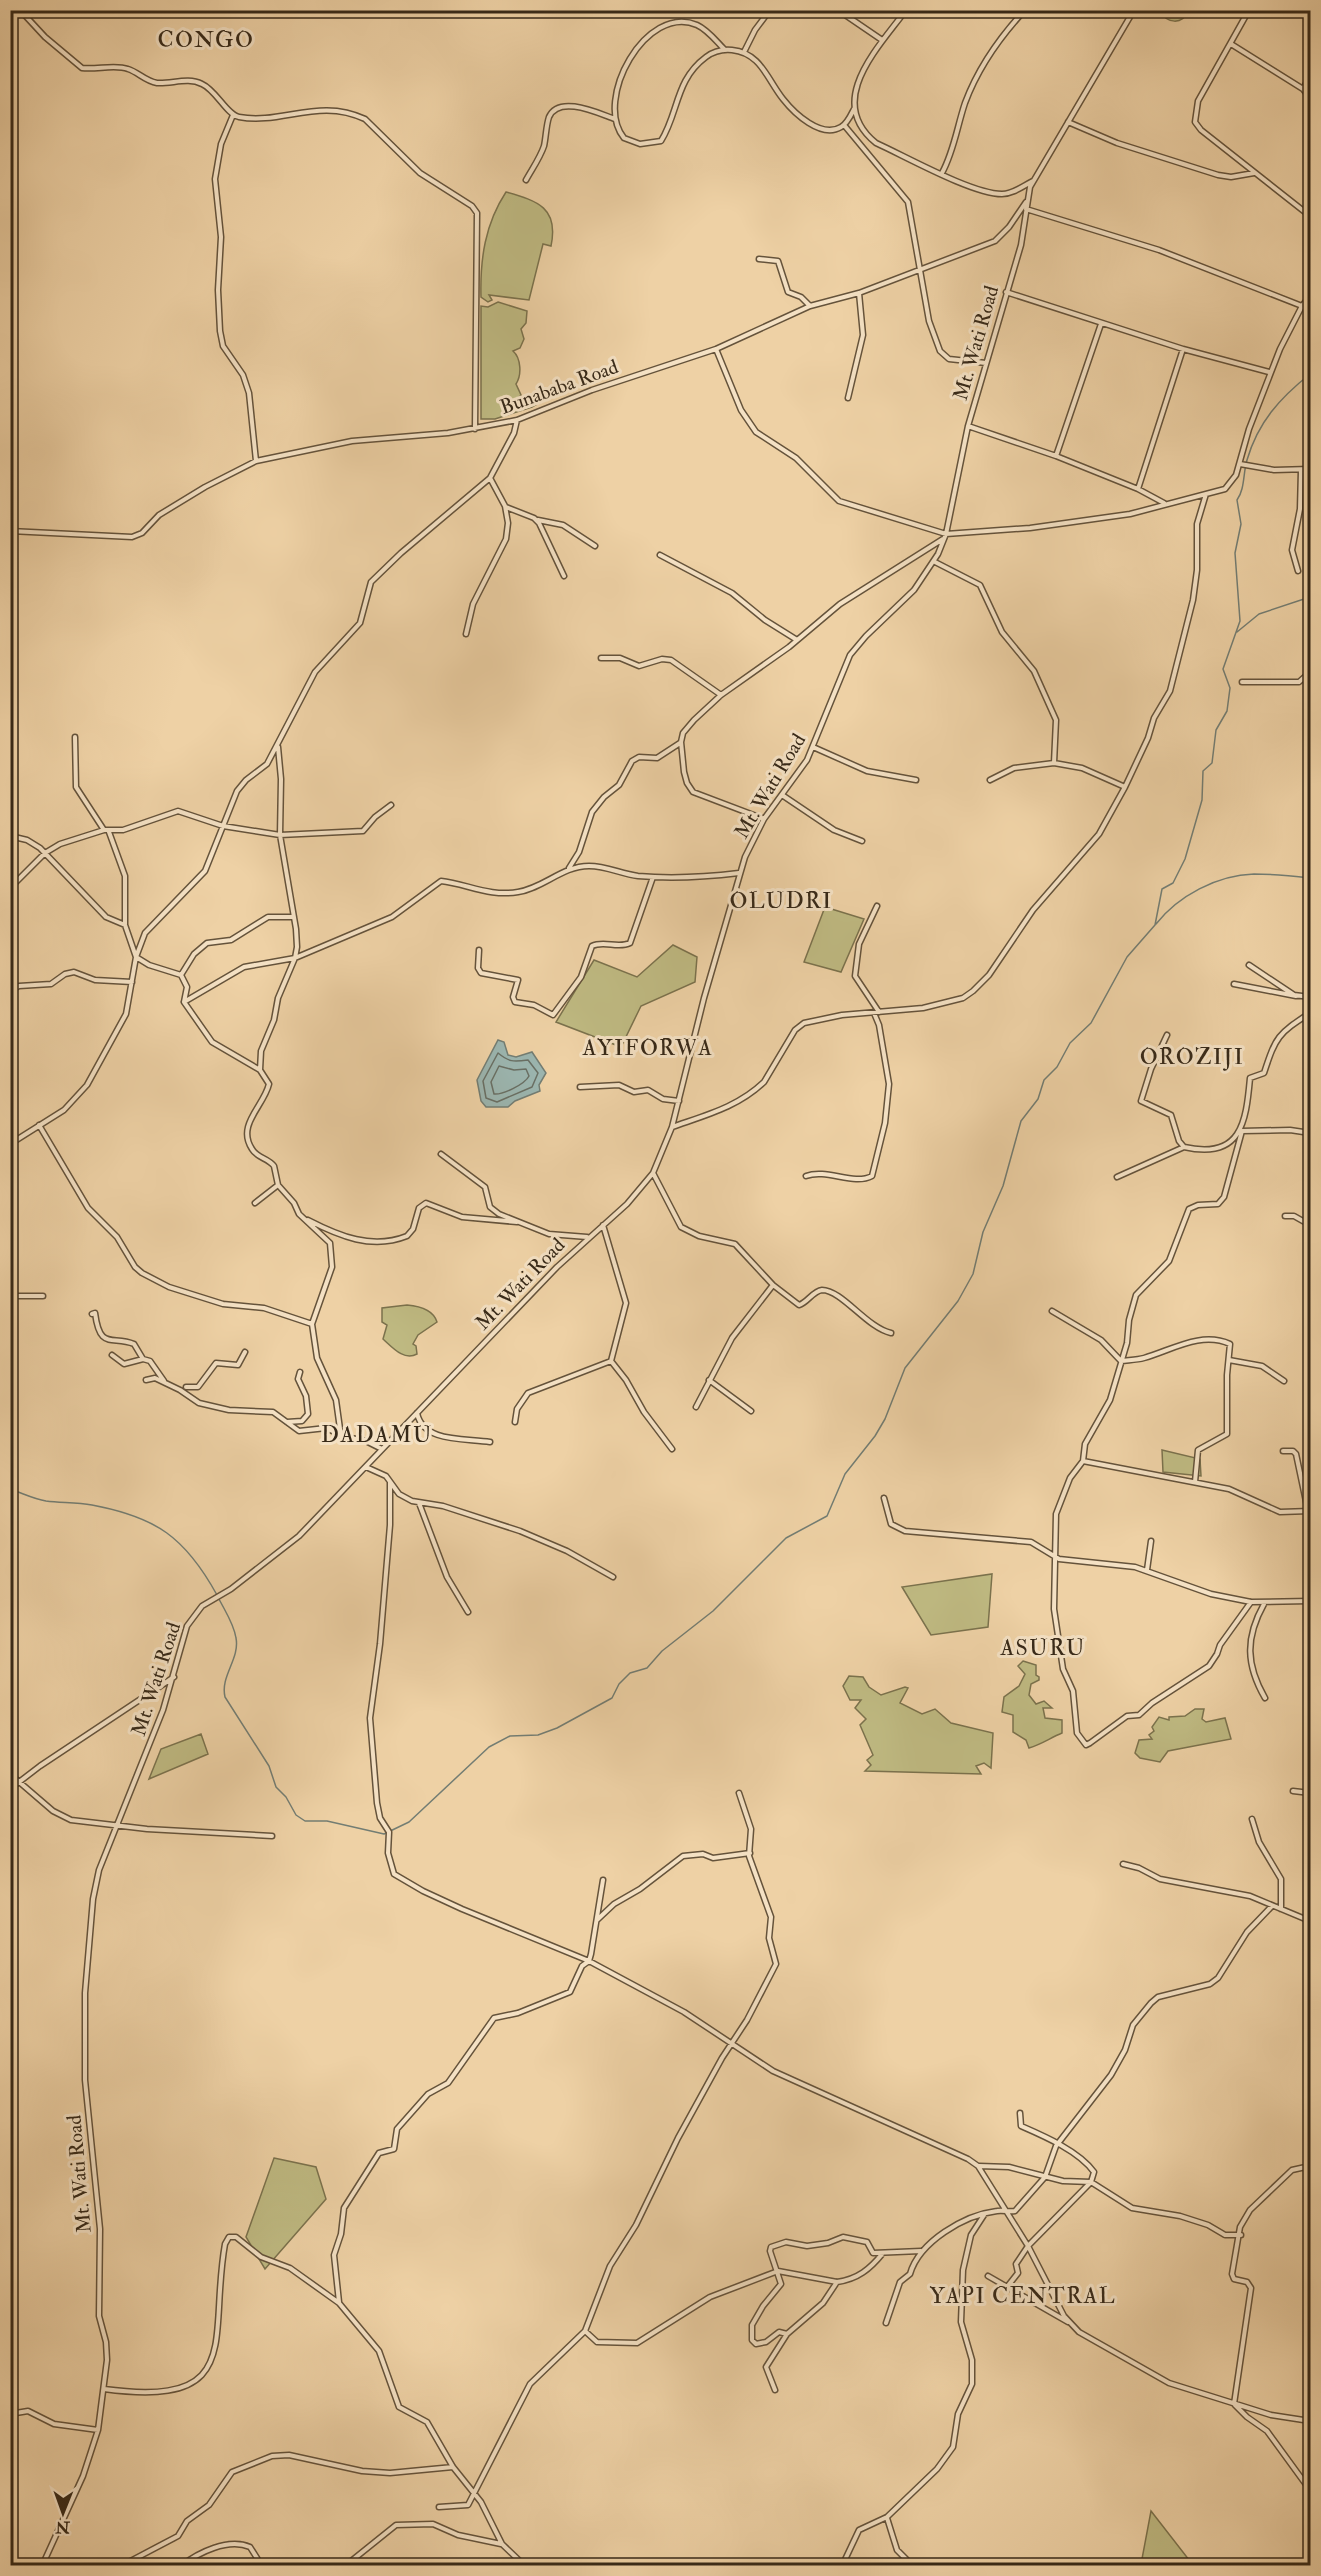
<svg xmlns="http://www.w3.org/2000/svg" width="1321" height="2576" viewBox="0 0 1321 2576" font-family="'IM FELL Double Pica',serif">
<rect width="100%" height="100%" fill="#eed1a5"/>
<filter id="stains"><feTurbulence type="fractalNoise" baseFrequency=".00333" numOctaves="4"/><feColorMatrix values="0 0 0 0 .2 0 0 0 0 .09 0 0 0 0 .02 0 0 0 .5 -.17"/></filter>
<radialGradient id="worn" r=".72"><stop offset=".6" stop-color="#630" stop-opacity="0"/><stop offset="1" stop-color="#630" stop-opacity=".3"/></radialGradient>
<path fill="#bfba82" stroke="#7b724d" stroke-width="1.5" d="M1160 11H1189C1182 25 1167 24 1160 11Z
M506 192C538 201 559 208 551 246L543 244 529 300 489 295 492 300 488 302 481 297C480 259 485 224 506 192Z
M498 302 527 311 526 323 521 329 524 339 520 348 513 351C521 358 522 375 516 384L521 395 517 400 539 393 537 404 532 407 495 419H481V306L488 307Z
M825 907 864 919 841 972 804 962Z
M673 945 697 957 695 982 641 1006 621 1047 556 1022 594 960 637 977Z
M407 1305C419 1306 433 1309 437 1322L418 1335 413 1344 416 1346 417 1354C404 1361 393 1348 383 1339L387 1325 382 1322V1308Z
M1162 1450 1200 1459 1201 1476 1163 1472Z
M992 1574 988 1627 931 1635 902 1587Z
M1023 1661 1036 1665V1675L1039 1677V1680L1031 1684 1029 1695 1036 1704 1044 1701 1052 1708H1043L1045 1718 1062 1720V1733C1050 1738 1042 1744 1029 1748L1026 1740 1013 1732V1715L1002 1712 1004 1697 1019 1686 1025 1674 1018 1666Z
M849 1676 863 1677 869 1687 881 1695 905 1687 908 1688 900 1703 922 1714 935 1709 951 1723 993 1733 991 1768 984 1763 976 1766 981 1774 865 1771 871 1765 867 1760 873 1755 860 1725 866 1719 855 1708 861 1700H850L843 1686Z
M1195 1709H1204L1202 1719 1206 1722 1225 1718 1231 1739 1168 1751 1160 1762 1140 1758 1135 1753 1139 1740 1152 1739 1149 1735 1154 1731 1152 1727 1159 1717 1169 1720V1717L1185 1716Z
M201 1734 208 1754 149 1779 161 1749Z
M274 2158 316 2167 326 2199 265 2269 246 2237Z
M1151 2511 1193 2565H1136L1142 2559Z"/>
<path fill="#9bb5af" stroke="#737d73" stroke-width="1.5" d="M498 1040 504 1042 508 1055 516 1057 532 1052 546 1073 539 1085 540 1091 515 1101 508 1107H486L481 1101 477 1080Z"/>
<g fill="none" stroke-linecap="round" stroke-linejoin="round">
<path stroke="#696f64" stroke-width="1.5" d="M498 1053C509 1062 513 1062 528 1060L538 1073 532 1087 497 1102 486 1098 483 1081Z
M499 1066 514 1070 526 1069 529 1076C525 1084 503 1095 494 1094L491 1082Z"/>
<path stroke="#737d73" stroke-width="1.5" d="M1237 632 1259 614 1310 597
M1156 924C1178 896 1217 875 1254 874 1273 874 1292 876 1310 878
M10 1489C22 1493 34 1499 46 1501 61 1503 76 1502 92 1505 156 1517 185 1537 217 1595
M219 1599C225 1611 234 1624 236 1638 240 1659 220 1676 225 1697L269 1766 276 1787 286 1797 296 1815 305 1821H327L384 1834 409 1822 489 1747 510 1736 538 1735 557 1728 612 1698 619 1684 630 1673 647 1668 662 1651 713 1611 786 1538 827 1516 845 1474 875 1436 885 1419 905 1368 958 1301 973 1274 983 1232 1003 1186 1021 1121 1038 1099 1044 1080 1057 1067 1070 1043 1091 1023 1127 957 1155 925 1162 889 1173 883 1185 859 1202 800 1203 771 1212 763 1216 730 1227 711 1230 688 1223 669 1240 621 1235 553 1241 524 1237 500C1245 489 1243 473 1247 460 1258 422 1280 398 1310 374"/>
<defs>
<path id="street" d="M20 10 45 37 82 68C96 70 115 64 128 69 138 72 145 81 157 83 172 84 188 77 202 84 216 90 227 115 239 117 282 125 319 97 365 119L420 173 472 206 477 213 475 429
M838 10 882 40
M906 10C879 47 824 101 876 143 905 156 972 194 1002 194 1013 194 1023 186 1033 181
M1249 10 1198 101 1195 122 1201 130 1310 216
M1231 44 1303 89 1310 98
M724 49C716 41 708 30 697 25 646 3 593 100 624 138L640 144 661 141C679 112 675 80 706 57 714 51 722 49 732 50 761 53 767 79 783 99 794 113 821 139 841 127 847 124 851 115 854 109
M744 52 755 30 770 10
M1303 89 1310 76
M233 115 221 144 215 179 221 237 218 290 220 331 223 346 243 375 249 393 256 461
M1068 122 1117 143 1218 175 1231 177 1254 173
M844 125 908 202 929 321 940 351 949 359 986 363
M942 173C954 151 957 127 965 103 978 68 999 38 1025 10
M526 180C532 169 540 158 544 146 546 137 546 126 549 117 559 94 600 114 615 119
M1026 209 1159 250 1302 306
M759 259 778 261 788 292 801 297 810 306
M1006 292 1183 349 1269 372
M716 349 741 410 756 432 796 458 839 501 946 534 1030 528 1130 514 1225 489 1236 475 1249 429 1280 349 1302 306 1310 296
M848 398 863 335 859 293
M968 426 1056 456 1138 489 1164 503
M1056 456 1101 324
M1240 464 1274 470 1310 469
M1138 489 1183 349
M506 507 534 518 539 523 564 576
M538 520 563 525 595 546
M10 531 132 537 142 533 159 515 205 487 256 461 352 441 448 433 517 420 592 390 716 349 810 306 859 293 995 241 1009 227 1026 202
M660 555 732 593 765 620 797 640
M935 562 980 585 1002 632 1034 671 1056 720 1054 763 1082 768 1125 787
M1298 571 1292 550 1300 509 1301 470
M466 634 473 604 506 539 508 523 505 506 490 478
M601 658H620L639 666 662 659 671 660 721 695
M1242 682H1299L1310 672
M75 737 76 787 104 830
M278 747 281 779 280 835 296 929 297 947 295 958 278 998 274 1020 261 1051 260 1070 269 1084C264 1106 236 1125 252 1149 257 1158 268 1158 274 1166L278 1185 294 1203 299 1214 330 1243 332 1267 312 1324 317 1358 336 1400 341 1436 366 1441 382 1449
M813 747 867 771 916 780
M990 780 1014 768 1054 763
M782 795 834 830 862 841
M764 819 693 792 687 783 684 772 681 742 683 733 694 720 721 695 789 647 840 604 943 539
M109 832 125 876V924
M10 836 27 840 40 848 106 917 125 925 136 957 149 965 181 975 187 987 184 1002 212 1042 260 1070
M569 868 579 852 592 812 604 797 619 785 632 761 639 757 657 758 680 743
M10 888 45 853 60 844 104 830H123L178 811 223 826 280 835 363 831 375 817 391 805
M877 906 859 944 855 976 879 1012
M479 950 478 968 481 973 518 980 513 997 515 1002 534 1005 553 1015 581 977 592 946C604 940 618 949 630 943L653 877
M1249 965 1294 995 1310 997
M181 975 194 954 207 943 231 940 268 917H294
M1234 984 1296 996
M10 991 19 986 51 984 65 974 74 972 95 980 132 982
M184 1002 244 967 295 958 392 917 441 881C467 884 490 897 518 892 544 888 562 866 589 866 607 866 621 874 638 876 672 879 706 877 739 873
M1167 1035 1151 1069 1141 1101 1171 1115 1179 1141 1184 1147C1241 1160 1246 1123 1250 1078L1264 1073C1276 1036 1278 1034 1310 1013
M580 1087 619 1085 634 1092 648 1090 663 1099 679 1101
M39 1125 88 1208 117 1237 135 1267 142 1273 169 1287 223 1304 264 1308 312 1324
M672 1127C706 1115 738 1107 764 1082L795 1030 804 1023 842 1015 923 1008 963 998 973 991 989 975 1033 910 1099 834 1125 787 1148 738 1154 718 1170 691 1193 600 1197 570V524L1206 494
M10 1144 64 1110 87 1085 126 1014 136 957 145 933 205 871 237 791 246 780 267 764 315 672 360 623 371 582 401 553 490 478 514 433 517 420
M441 1154 485 1187 490 1207 499 1214 549 1234 587 1237
M653 1173 681 1227 699 1236 735 1244 773 1285 799 1305C807 1303 813 1291 822 1290 842 1290 867 1328 891 1333
M806 1176C827 1168 853 1186 872 1176L885 1123 889 1084 879 1025 874 1013
M1117 1177 1184 1147
M255 1203 278 1185
M1285 1216H1294L1310 1225
M308 1220C339 1236 372 1250 407 1236L413 1229 419 1208 426 1203 462 1217 517 1222
M603 1225 626 1303 611 1361 626 1380 644 1412 672 1449
M1310 1281 1308 1287 1310 1288
M10 1296H43
M1052 1311 1101 1340 1121 1361C1128 1360 1137 1360 1144 1358 1172 1350 1201 1331 1230 1344L1227 1375V1434L1198 1450 1195 1482
M92 1314 95 1313C100 1351 112 1335 134 1344L143 1359
M112 1355 124 1364 143 1359 150 1361 164 1381
M1229 1360 1262 1366 1284 1381
M146 1380 155 1378 180 1390 199 1403 229 1410 273 1412 299 1431 326 1428 341 1435
M709 1380 751 1411
M186 1387H198L216 1363 238 1365 245 1352
M696 1407 732 1338 773 1285
M417 1413C423 1443 465 1438 490 1442
M287 1422 302 1421 308 1414 306 1396 298 1379 300 1372
M515 1422 517 1409 528 1393 611 1361
M1283 1451H1293L1296 1454 1308 1511
M1083 1461 1229 1489 1280 1512 1310 1511
M366 1467 386 1476 399 1494 412 1501 443 1506 520 1531 567 1551 613 1577
M390 1482V1525L380 1644 370 1718 377 1803 380 1818 389 1832 388 1853 394 1874 423 1891 462 1909 589 1961 684 2012 773 2071 968 2159 978 2166 1028 2246 1064 2316 1079 2332 1169 2383 1271 2415 1310 2421
M884 1498 891 1524 905 1531 1031 1542 1059 1559 1135 1567 1211 1594 1251 1602 1310 1601
M419 1503 447 1577 468 1612
M1147 1570 1151 1541
M1251 1602 1220 1645 1217 1654 1209 1666 1152 1703 1139 1715 1127 1716 1090 1743 1086 1745 1077 1733 1073 1691 1063 1669 1054 1609 1056 1514 1070 1478 1083 1461 1085 1444 1110 1400 1127 1343 1129 1320 1136 1295 1169 1261 1189 1209 1198 1205 1218 1204 1224 1197 1242 1131 1290 1130 1310 1133
M1264 1604C1245 1638 1246 1665 1265 1698
M10 1774 53 1811 71 1820 147 1829 272 1836
M10 1789 40 1766 174 1677
M1293 1791 1310 1793
M1252 1819 1259 1842 1281 1879V1909
M1123 1864 1139 1868 1160 1879 1250 1896 1310 1921
M597 1920 614 1904 640 1889 683 1856 703 1854 713 1858 750 1853
M979 2166 1009 2167 1063 2181 1091 2182 1094 2172C1079 2151 1044 2136 1021 2126L1020 2113
M1310 2166 1292 2170 1250 2210 1240 2227 1232 2274 1234 2279 1247 2282 1251 2288 1234 2404 1247 2417 1267 2431 1310 2490
M988 2276 1068 2322
M1007 2287 1018 2273 1016 2264 1028 2246 1091 2182 1132 2208 1180 2216 1208 2225 1225 2235H1241
M339 2302 334 2255 341 2234 344 2208 379 2153 394 2149 397 2129 428 2094 448 2083 494 2018 518 2013 570 1992 582 1966 589 1961 591 1954 603 1880
M886 2323 900 2282 910 2274C919 2242 964 2215 997 2211 1003 2210 1009 2212 1015 2211L1045 2177 1056 2146 1111 2075 1125 2050 1133 2025 1151 2003 1158 1997 1210 1984 1218 1978 1247 1932 1272 1906
M585 2331 597 2342 637 2343 710 2297 778 2271 837 2282C858 2279 870 2269 883 2253
M787 2334 779 2332 766 2342 756 2344 752 2340V2325L763 2306 781 2284 770 2251 771 2247 786 2242 807 2246 828 2243 843 2237 867 2242 873 2253 921 2251
M104 2389C246 2408 208 2339 225 2244L229 2237H236L261 2257 290 2268 339 2303 379 2351 399 2407 427 2422 453 2467 481 2502 502 2544 525 2566
M775 2390 766 2367 787 2334 823 2303 837 2282
M10 2414 28 2411 54 2424 98 2430
M439 2507 468 2505 530 2384 585 2331 610 2266 636 2225 678 2138 722 2058 747 2020 776 1964 769 1938 771 1917 749 1856 751 1829 739 1793
M887 2518 897 2550 913 2566
M42 2566 83 2476 98 2430 107 2360 106 2342 99 2316 100 2229 85 2080V1993L93 1899 99 1870 163 1710 187 1626 202 1606 231 1589 299 1536 557 1267 627 1204 653 1173 672 1127 704 998 745 857 764 819 807 760 850 655 866 636 914 590 938 554 946 534 968 426 1021 245 1030 187 1134 10
M121 2566 178 2536 187 2521 209 2505 232 2472 272 2456 289 2455 362 2471 390 2473 453 2467
M181 2566C199 2552 228 2538 250 2547L262 2566
M345 2566 396 2525 433 2524 458 2535 501 2544
M842 2566 859 2530 887 2517 937 2469 953 2447 958 2414 972 2384V2360L961 2322 963 2270 971 2235 984 2215"/>
</defs>
<use href="#street" stroke="#65533b" stroke-width="7"/>
<use href="#street" stroke="#f4e1c4" stroke-width="4"/>
</g>
<g text-anchor="middle" dominant-baseline="central" stroke-width="6" stroke-linejoin="round" paint-order="stroke">
<g font-size="20" fill="#372918" stroke="#f4e1c4">
<text transform="translate(976 343) rotate(-74)">Mt. Wati Road</text>
<text transform="translate(559 387) rotate(-20)">Bunababa Road</text>
<text transform="translate(770 786) rotate(-59)">Mt. Wati Road</text>
<text transform="translate(520 1284) rotate(-46)">Mt. Wati Road</text>
<text transform="translate(156 1679) rotate(-72)">Mt. Wati Road</text>
<text transform="translate(79 2174) rotate(-95)">Mt. Wati Road</text>
</g>
<g font-size="22" letter-spacing="1.5" fill="#372918" stroke="#f4e1c4">
<text x="206" y="40">CONGO</text>
<text x="781" y="901">OLUDRI</text>
<text x="648" y="1048">AYIFORWA</text>
<text x="1192" y="1057">OROZIJI</text>
<text x="377" y="1435">DADAMU</text>
<text x="1043" y="1648">ASURU</text>
<text x="1023" y="2296">YAPI CENTRAL</text>
</g>
</g>
<rect width="1321" height="2576" fill="none" stroke="#eed1a5" stroke-width="36"/>
<rect x="12" y="12" width="1297" height="2552" fill="none" stroke="#372918" stroke-width="3"/>
<rect x="18" y="18" width="1285" height="2540" fill="none" stroke="#372918" stroke-width="1.5"/>
<g transform="translate(63 2513) rotate(181)" stroke="#f4e1c4" stroke-width="4.5" paint-order="stroke">
<path d="M0-4.5L10 22L0 15L-10 22Z" fill="#372918"/>
<text y="-9" font-size="16" font-weight="bold" text-anchor="middle" fill="#372918">N</text>
</g>
<rect width="100%" height="100%" filter="url(#stains)"/>
<rect width="100%" height="100%" fill="url(#worn)"/>
</svg>
